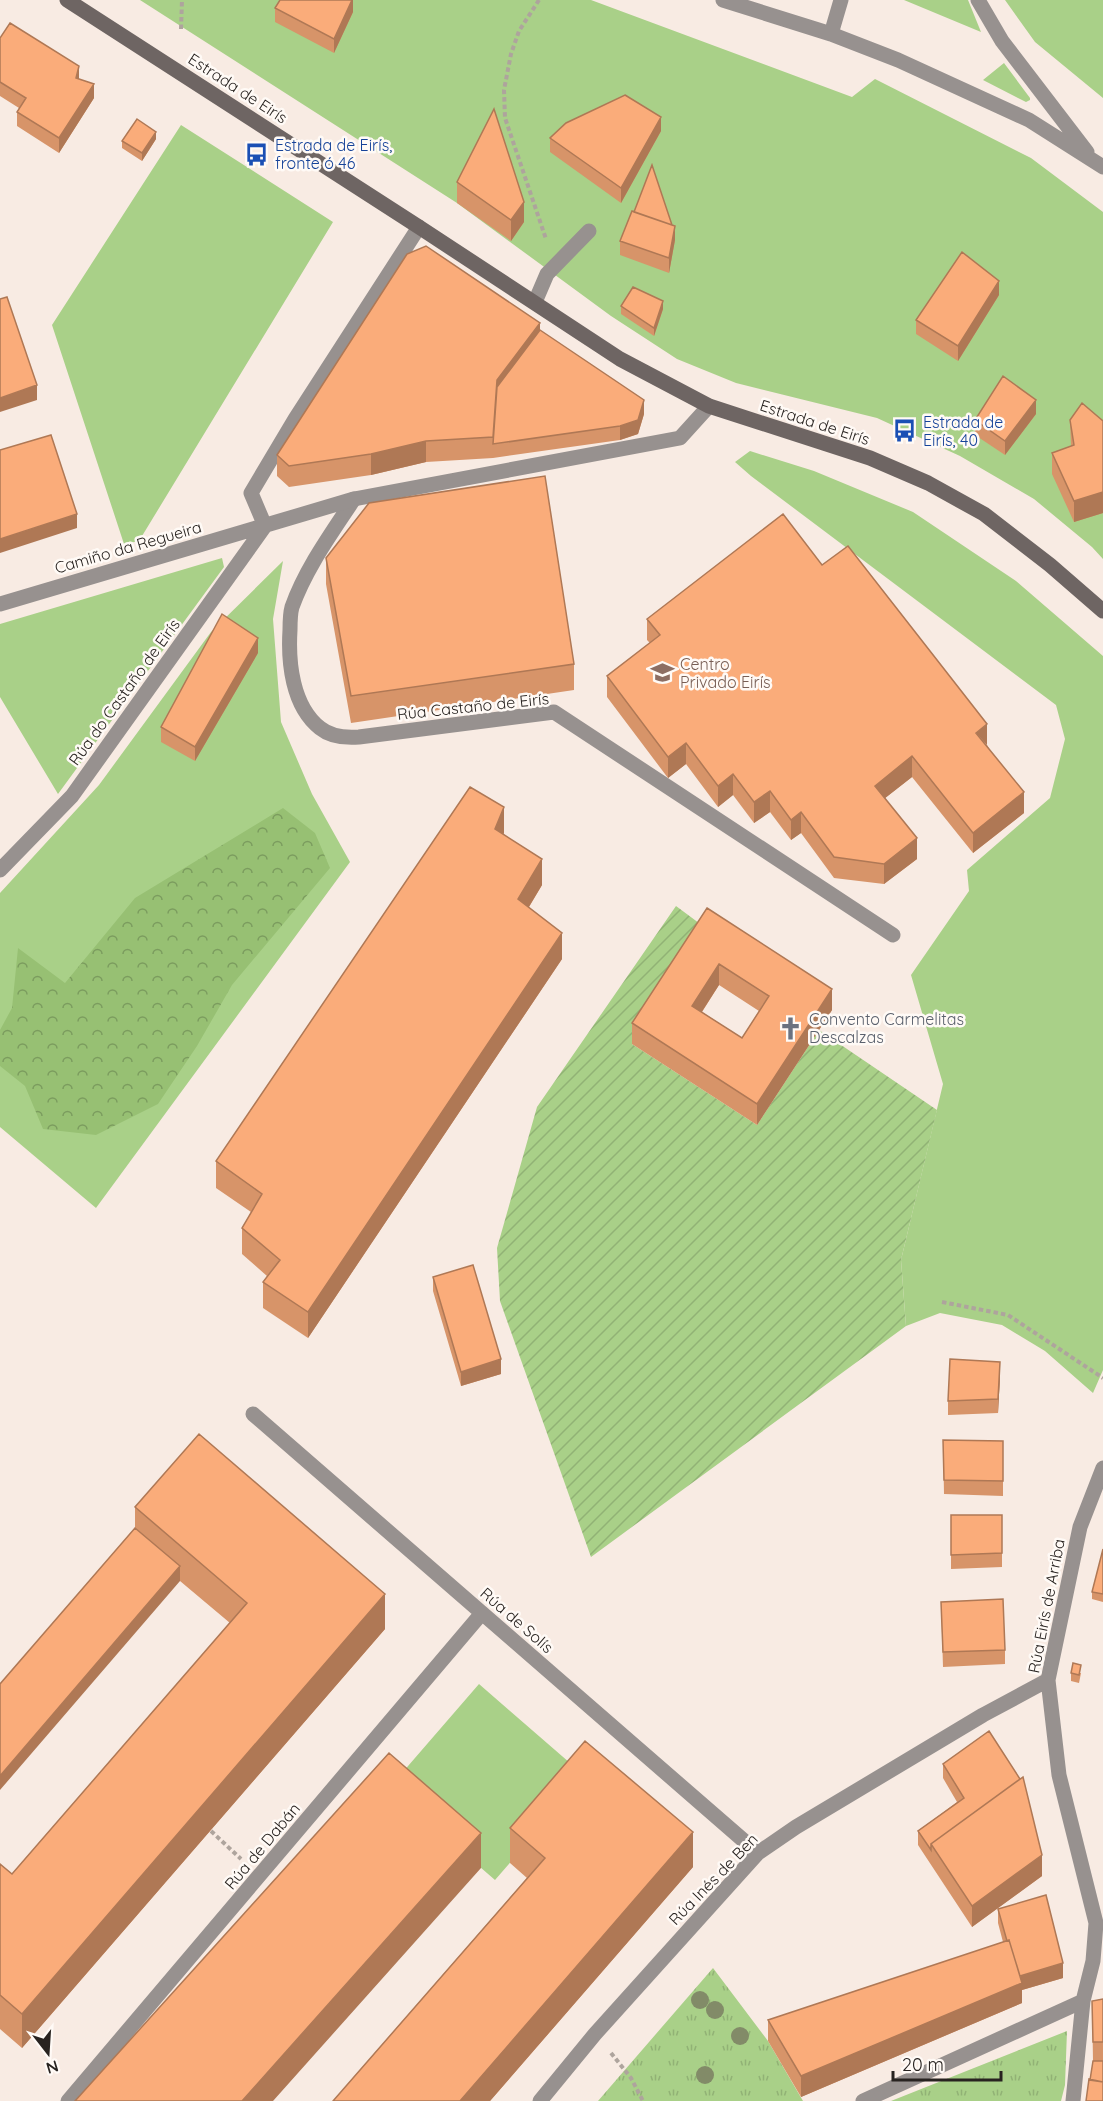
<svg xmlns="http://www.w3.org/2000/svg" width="1103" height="2101" viewBox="0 0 1103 2101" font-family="Quicksand,sans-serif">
<defs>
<pattern id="forest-crowns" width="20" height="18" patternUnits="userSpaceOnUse" patternTransform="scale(1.5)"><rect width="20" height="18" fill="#97c073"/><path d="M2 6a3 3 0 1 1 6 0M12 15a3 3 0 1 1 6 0" fill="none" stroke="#7b9c5e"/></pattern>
<pattern id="park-tufts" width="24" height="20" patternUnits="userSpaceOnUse" patternTransform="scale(1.5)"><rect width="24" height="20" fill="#a9d088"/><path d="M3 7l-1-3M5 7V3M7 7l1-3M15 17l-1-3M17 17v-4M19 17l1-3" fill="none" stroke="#91b275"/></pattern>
<pattern id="garden-furrows" width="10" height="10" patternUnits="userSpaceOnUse" patternTransform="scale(1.5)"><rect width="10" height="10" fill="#a9d088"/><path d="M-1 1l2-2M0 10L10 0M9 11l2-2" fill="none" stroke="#91b275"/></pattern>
</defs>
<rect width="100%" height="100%" fill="#f8ebe3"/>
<path fill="#a9d088" d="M140 0H591L852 97 875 79 1031 158 1103 212V559L1092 547 1034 499 960 456 877 418 736 383 677 359 611 316 457 203Z
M904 0H968L981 32Z
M1005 0H1103V98L1035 42Z
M1004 63 1030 98V100L1026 102 983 80Z
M181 125 333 222 139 541 124 544 52 325Z
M750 451 814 471 913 512 1016 581 1103 656V1370L1093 1393 1045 1351 1002 1325 940 1313 906 1326 901 1260 943 1084 911 975 969 891 967 870 1050 798 1065 739 1056 705 751 476 735 462Z
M222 558 224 567 58 794 0 697V624Z
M283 561 273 619 281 722 312 794 350 862 96 1208 0 1127V893L99 785 211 632Z
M479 1684 585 1776 495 1880 389 1788Z"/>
<path fill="url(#forest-crowns)" d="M283 808 315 833 330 868 232 985 197 1046 158 1104 96 1135 43 1129 25 1086 0 1066V1030L12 1008 18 948 65 983 135 898Z"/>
<path fill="url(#park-tufts)" d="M713 1968 768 2041 803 2101H598Z
M1067 2031 1065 2085 1061 2101H891Z"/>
<path fill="url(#garden-furrows)" d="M676 906 707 929 632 1044 757 1125 819 1030 937 1110 901 1260 906 1326 591 1557 500 1301 497 1248 537 1107Z"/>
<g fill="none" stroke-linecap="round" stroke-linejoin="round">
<path stroke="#aea49d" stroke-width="4" stroke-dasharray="4.5 3" stroke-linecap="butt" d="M539 0 519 31 511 54 504 90 505 118 546 239
M181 29 182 0
M942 1302 1008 1315 1103 1378
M211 1831 241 1859
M611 2053 631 2078 643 2101"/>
<path stroke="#97918f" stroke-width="15" d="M354 499C331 534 306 568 292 607 290 614 290 622 290 630 288 662 292 706 320 728 331 737 346 738 359 737L554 712 893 935"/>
<path stroke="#97918f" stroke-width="15" d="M723 0 831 34 898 60 1029 120 1103 167
M978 0 1002 41 1087 152
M831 34 841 0
M535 302 547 274 589 231
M265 526 251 493 295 419 419 227
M0 604 354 499 680 438 709 406
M0 870 72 796 265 526
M253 1414 758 1853
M68 2101 482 1613
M540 2101 595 2034 758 1853 796 1827 983 1715 1048 1680
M863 2101 1083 2001
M1073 2101 1083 2001 1093 1961 1096 1923 1059 1775 1048 1680 1080 1527 1103 1468"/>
<path stroke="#6e6563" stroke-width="15" d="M67 0 419 227 620 359 709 406 870 458 928 483 984 514 1050 565 1103 611"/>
</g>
<g fill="#828b68">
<circle cx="700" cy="2000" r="9"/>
<circle cx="715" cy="2010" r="9"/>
<circle cx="740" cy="2036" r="9"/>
<circle cx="705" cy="2075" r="9"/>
</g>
<path fill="#d79469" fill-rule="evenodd" d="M353 0V12L334 53 275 22V8Z
M0 38 79 80 94 98 59 153 17 126V112L19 108 0 96Z
M661 131 621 203 550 152V138Z
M156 139 142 161 122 148V141Z
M457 182 524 222 511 241 457 203Z
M675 240 669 273 620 255V241Z
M999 295 958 361 916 334V320Z
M621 306 663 309 654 336 621 314Z
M540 330 644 414 638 434 620 440 493 458 426 462 371 475 289 487 277 476V455Z
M1036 414 1005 455 975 435V420Z
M1070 420 1103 421V513L1074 522 1052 474V453L1071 446Z
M326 558 574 664V690L351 723 326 584Z
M822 565 987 745 1024 813 973 853 912 777 885 798 917 859 884 884 834 878 801 833 791 840 770 812 754 823 733 795 718 807 686 764 668 778 607 697V676L650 643 647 640V619Z
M258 653 195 761 161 742V727Z
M504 833 503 835 542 885 529 907 562 959 308 1338 263 1308V1282L267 1276 242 1254V1228L251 1212 216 1188V1161Z
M707 908 832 1010 757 1125 632 1044V1023ZM719 985 759 1011 742 1038 702 1012Z
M433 1277 501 1374 461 1386 433 1291Z
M1000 1376 998 1413 948 1415V1401Z
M943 1440 1003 1441V1496L944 1494Z
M135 1507 385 1629 22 2048 0 2029V1864L12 1874 230 1623 180 1581 135 1528Z
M951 1515H1002V1567L951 1569Z
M1103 1549V1602L1092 1599V1592Z
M941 1602 1005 1650V1664L943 1667Z
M1071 1673H1081L1079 1683 1071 1681Z
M943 1764 1042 1876 972 1927 918 1845V1831L957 1802 943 1778Z
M510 1828 693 1867 490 2101H333L527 1878 510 1863Z
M998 1909 1063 1978 1022 1990V2003L801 2097 768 2041V2020L1003 1942 998 1923Z
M1103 1999V2101L1090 2080 1093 2061 1092 2001Z"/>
<path fill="#af7855" d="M352 0H353V12L334 53V39Z
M79 66V80L76 78Z
M94 84V98L59 153V138Z
M661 117V131L621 203V188Z
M156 132V139L142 161V153Z
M524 202V222L511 241V220Z
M675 226V240L669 273V258Z
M999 281V295L958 361V346Z
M663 301V309L654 336V328Z
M540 323V344L493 444 497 380Z
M37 385V400L0 412V398Z
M644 400V414L638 434 620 440V426Z
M1036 400V414L1005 455V441Z
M426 441V462L371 475V454Z
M1103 492V513L1074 522V501Z
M77 514V528L0 553V539Z
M258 638V653L195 761V747Z
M987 724V745L976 733Z
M686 743V764L668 778V757Z
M912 756V777L875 806V786Z
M733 774V795L718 807V786Z
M770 791V812L754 823V802Z
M1024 792V813L973 853V833Z
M504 807V833L495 856V829Z
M801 812V833L791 840V820Z
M917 838V859L884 884V864Z
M542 859V885L518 925V899Z
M562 933V959L308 1338V1312Z
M719 964V985L692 1027V1006Z
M832 989V1010L757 1125V1104Z
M501 1359V1374L461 1386V1372Z
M1000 1362V1376L998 1413V1399Z
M180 1566V1581L0 1790V1776Z
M385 1594V1629L22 2048V2014Z
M693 1832V1867L490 2101H460Z
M481 1833V1868L273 2101H242Z
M1042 1855V1876L972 1927V1906Z
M1063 1963V1978L1022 1990V2003L801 2097V2076L1018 1977Z"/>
<path fill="#faac7a" stroke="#af7855" stroke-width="1.5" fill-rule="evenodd" d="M280 0H352L334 39 275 8Z
M10 23 79 66 76 78 94 84 59 138 17 112 26 98 0 82V38Z
M625 95 661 117 621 188 550 138 566 123Z
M494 109 524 202 511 220 457 182Z
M137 119 156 132 142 153 122 141Z
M652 165 672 225 634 212Z
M632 211 675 226 669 258 620 241Z
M426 246 540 323 497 380 493 437 426 441 371 454 289 466 277 455 407 254Z
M962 252 999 281 958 346 916 320Z
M633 287 663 301 654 328 621 306Z
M7 297 37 385 0 398V299Z
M540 330 644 400 638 420 620 426 493 444 497 387Z
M1003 376 1036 400 1005 441 975 420Z
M1082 403 1103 421V492L1074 501 1052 453 1074 445 1070 420Z
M51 435 77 514 0 539V450Z
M545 476 574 664 351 696 326 558 369 503Z
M783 514 822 565 848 546 987 724 976 733 1024 792 973 833 912 756 875 786 917 838 884 864 834 857 801 812 791 820 770 791 754 802 733 774 718 786 686 743 668 757 607 676 660 635 647 619Z
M222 614 258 638 195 747 161 727Z
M470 787 504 807 495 829 542 859 518 899 562 933 308 1312 263 1282 280 1260 242 1228 262 1194 216 1161Z
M707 908 832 989 757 1104 632 1023ZM719 964 769 996 742 1038 692 1006Z
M473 1265 501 1359 461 1372 433 1277Z
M950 1359 1000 1362 998 1399 948 1401Z
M199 1434 385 1594 22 2014 0 1995V1864L12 1874 247 1603 135 1507Z
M943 1440 1003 1441V1481L944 1480Z
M951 1515H1002V1553L951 1555Z
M135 1528 180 1566 0 1776V1684Z
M1103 1549V1594L1092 1592Z
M1003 1599 1005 1650 943 1652 941 1602Z
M1073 1663 1081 1665 1079 1675 1071 1673Z
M989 1731 1020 1779 931 1844V1850L918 1831 964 1798 943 1764Z
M585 1741 693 1832 460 2101H333L545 1858 510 1828Z
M389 1753 481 1833 242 2101H75Z
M1023 1777 1042 1855 972 1906 931 1844Z
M1046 1895 1063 1963 1020 1976 1009 1940 1007 1941 998 1909Z
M1009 1940 1022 1983 801 2076 768 2020Z
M1103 1999V2042H1093L1092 2001Z
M1093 2061H1103V2082L1090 2080Z
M1089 2079 1103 2082V2101H1086Z"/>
<defs>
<symbol id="bus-bare" viewBox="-9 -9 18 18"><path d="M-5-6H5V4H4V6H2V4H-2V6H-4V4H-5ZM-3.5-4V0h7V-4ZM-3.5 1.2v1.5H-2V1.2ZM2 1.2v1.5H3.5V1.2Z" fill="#1a4fb4" stroke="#fffaf6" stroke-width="2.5" paint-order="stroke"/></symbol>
<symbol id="school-bare" viewBox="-9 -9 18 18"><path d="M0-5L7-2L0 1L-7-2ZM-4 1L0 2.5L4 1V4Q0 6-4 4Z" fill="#8d6e63" stroke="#fffaf6" stroke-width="2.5" paint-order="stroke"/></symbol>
<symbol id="church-bare" viewBox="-9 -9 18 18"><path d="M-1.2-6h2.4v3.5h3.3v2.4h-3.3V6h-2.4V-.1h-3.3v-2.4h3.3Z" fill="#6b7280" stroke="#fffaf6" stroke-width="2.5" paint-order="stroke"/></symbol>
</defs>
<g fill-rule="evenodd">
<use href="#bus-bare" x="240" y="138" width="33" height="33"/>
<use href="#bus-bare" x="888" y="414" width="33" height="33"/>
<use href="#school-bare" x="646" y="656" width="33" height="33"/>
<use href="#church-bare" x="774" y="1012" width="33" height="33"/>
</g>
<g text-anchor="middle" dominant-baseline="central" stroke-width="5" stroke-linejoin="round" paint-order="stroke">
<g font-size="16" fill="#282320" stroke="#fffaf6">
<text transform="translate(238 88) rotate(33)">Estrada de Eirís</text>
<text transform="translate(815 422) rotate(18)">Estrada de Eirís</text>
<text transform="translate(128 547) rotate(-16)">Camiño da Regueira</text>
<text transform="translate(124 692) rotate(-54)">Rúa do Castaño de Eirís</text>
<text transform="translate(473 706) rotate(-6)">Rúa Castaño de Eirís</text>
<text transform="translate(1046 1606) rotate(-79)">Rúa Eirís de Arriba</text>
<text transform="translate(517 1620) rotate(41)">Rúa de Solís</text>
<text transform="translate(262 1846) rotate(-50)">Rúa de Dabán</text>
<text transform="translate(713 1879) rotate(-46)">Rúa Inés de Ben</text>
</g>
<g font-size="16" fill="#164399" stroke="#fffaf6" text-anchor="start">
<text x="275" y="145">Estrada de Eirís,<tspan x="275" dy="18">fronte ó 46</tspan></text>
<text x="923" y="422">Estrada de<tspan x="923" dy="18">Eirís, 40</tspan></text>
</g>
<g font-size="16" fill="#785e54" stroke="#fffaf6" text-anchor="start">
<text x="680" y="664">Centro<tspan x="680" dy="18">Privado Eirís</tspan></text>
</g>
<g font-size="16" fill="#5b616d" stroke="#fffaf6" text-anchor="start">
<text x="809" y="1019">Convento Carmelitas<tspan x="809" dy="18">Descalzas</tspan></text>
</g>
</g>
<g transform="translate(48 2053) rotate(163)" stroke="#fffaf6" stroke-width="4.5" paint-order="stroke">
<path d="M0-4.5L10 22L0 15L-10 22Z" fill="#282320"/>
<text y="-9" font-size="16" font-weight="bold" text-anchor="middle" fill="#282320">N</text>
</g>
<path d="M893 2071v9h108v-9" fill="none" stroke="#282320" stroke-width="3"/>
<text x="902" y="2071" font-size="18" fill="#282320" stroke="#fffaf6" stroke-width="4.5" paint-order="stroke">20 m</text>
</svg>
